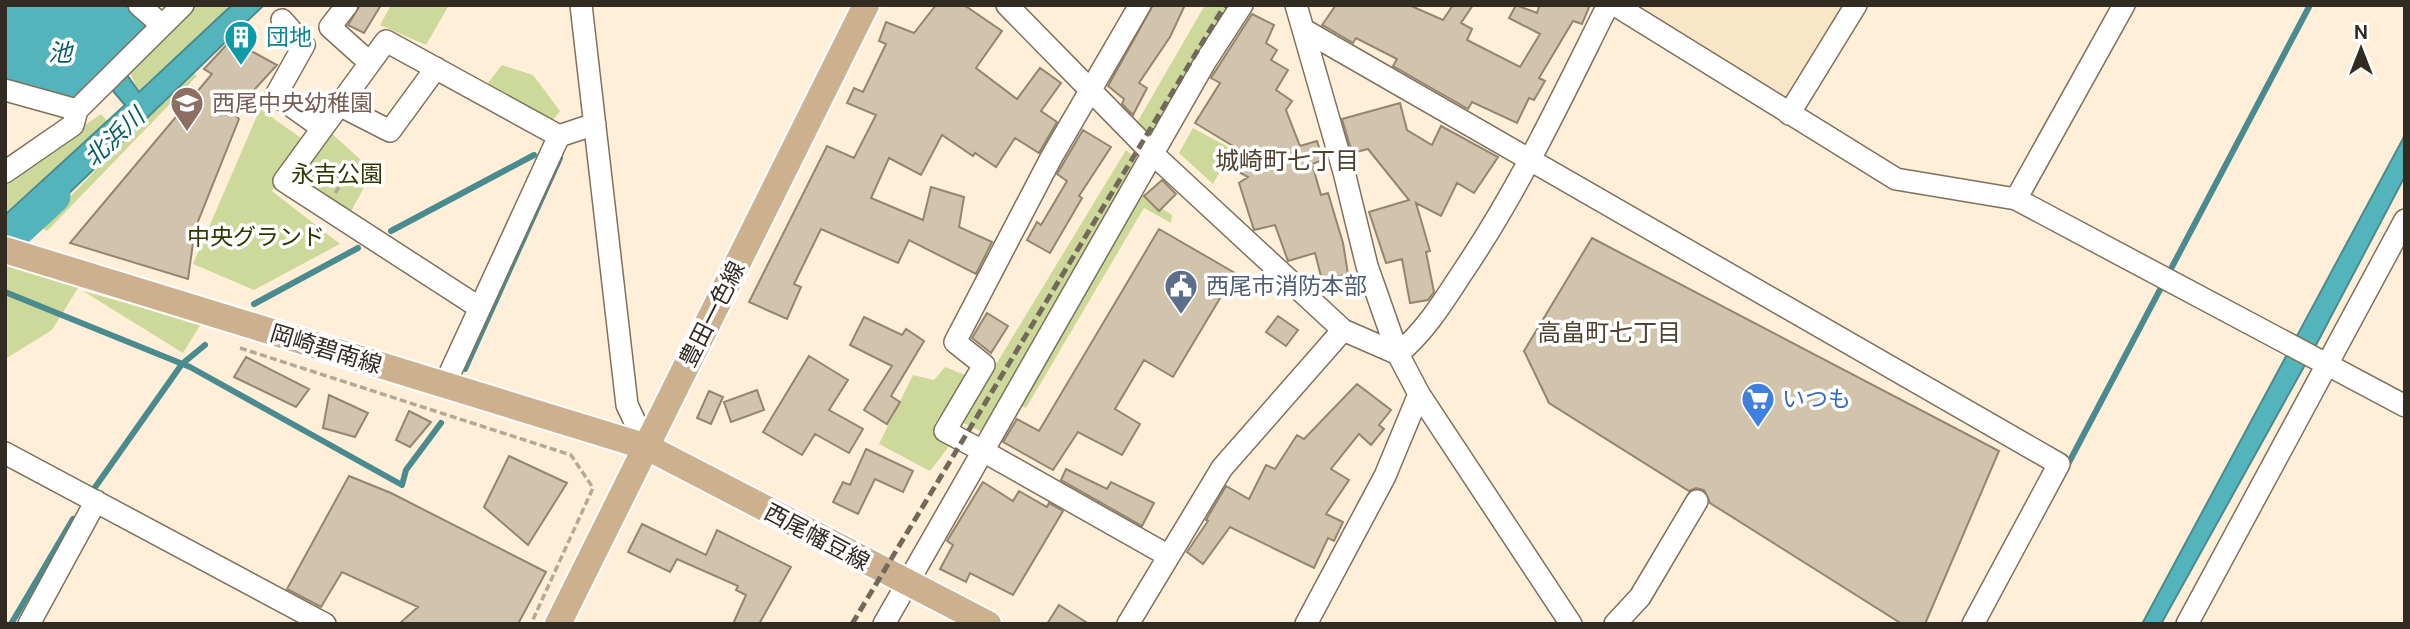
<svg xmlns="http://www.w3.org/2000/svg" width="2410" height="629" viewBox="0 0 2410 629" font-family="'DM Sans','Noto Sans JP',sans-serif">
<rect width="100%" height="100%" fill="#ffefd8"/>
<path fill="#f9e6c7" d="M1621 5H1844L1786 104Z"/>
<path fill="#cdd99a" d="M194 5H225L228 9 138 91 130 72Z
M391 5H449L426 45 380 25Z
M1205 5H1236L1152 144 1135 126Z
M502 65 533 75 560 111 553 120 487 84Z
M191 71 197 76 47 231 41 227Z
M260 109 301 138 272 191 340 244 254 290 193 264Z
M101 114 112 126 5 216V180Z
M1193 128 1232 149 1213 184 1179 153Z
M329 131 373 171 349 215 292 178Z
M1126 150 1143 165 986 434 961 422Z
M1141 195 1172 215 1171 223 1144 208 1026 408 1017 404Z
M7 266 78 288 52 330 5 359Z
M83 291 201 324 183 353Z
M945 367 968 376 935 423 950 445 930 471 879 444 913 375 934 380Z"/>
<path fill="#53b4bc" stroke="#498b8e" stroke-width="2" d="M5 5H129L153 25 118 62 139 92 232 5H264L31 230 5 223V215L125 105 102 78 75 106 5 86Z
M2405 135V176L2316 345 2161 624H2142Z"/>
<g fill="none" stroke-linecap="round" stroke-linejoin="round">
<path stroke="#498b8e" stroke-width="6" d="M391 231 534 155
M5 292 190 367 402 485 406 470 441 423
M254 304 358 248
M465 369 560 158
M2066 468 2310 5
M91 493 182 364 205 345
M11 624 73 519"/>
<path stroke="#53b4bc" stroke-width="35" d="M5 240 53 196"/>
</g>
<path fill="#d1c3ac" stroke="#93856f" stroke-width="2" d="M360 5H381L364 33 348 25Z
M936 5H964L1002 31 976 68 1017 99 1040 68 1061 83 1041 111 1057 122 1039 153 1015 138 996 167 975 153 973 156 942 135 921 175 889 158 871 198 923 220 931 187 964 197 959 227 992 242 976 274 909 240 898 263 821 229 794 284 801 287 787 319 749 302 827 146 854 158 876 115 847 103 854 88 863 92 886 44 879 41 886 22 914 33Z
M1153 5H1185L1170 37 1139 83 1147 88 1133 115 1122 104 1124 99 1108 86Z
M1336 5H1409L1443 20 1453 5H1473L1461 23 1472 29 1467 40 1520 67 1540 34 1509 18 1516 5 1537 13 1539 7 1536 5H1590L1582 24 1573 21 1539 78 1545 81 1534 100 1529 98 1517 123 1472 102 1468 109 1393 66 1397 59 1356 38 1353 43 1324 26 1322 25Z
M1252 14 1274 25 1266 43 1277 50 1271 60 1288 70 1276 90 1292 101 1286 110 1300 146 1317 141 1323 160 1312 164 1321 195 1328 193 1343 243 1348 274 1322 280 1315 253 1288 261 1275 225 1254 230 1239 183 1248 177 1228 166 1238 149 1195 123 1220 83 1211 78Z
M231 40 277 65 233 113 239 119 195 229 188 279 70 243 212 74 204 69Z
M1400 103 1407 130 1432 145 1441 126 1498 157 1474 193 1457 183 1441 216 1416 203 1430 251 1426 252 1434 292 1428 300 1410 303 1402 259 1386 263 1369 212 1409 200 1368 149 1352 153 1342 119Z
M1083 130 1111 147 1079 196 1082 198 1050 253 1027 240 1037 222 1041 225 1067 181 1057 174Z
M1162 180 1176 194 1159 211 1144 196Z
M1159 229 1235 273 1173 377 1144 360 1115 409 1140 424 1122 455 1078 432 1053 470 1003 442 1017 419 1039 431Z
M1592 238 1999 451 1925 624H1902L1710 503 1704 490 1696 488 1689 491 1549 403 1524 351Z
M987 313 1008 326 991 353 972 338Z
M1278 316 1298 330 1286 346 1266 332Z
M864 317 902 335 906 329 924 341 891 396 900 402 887 424 864 410 892 366 850 345Z
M809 356 848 380 829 410 863 429 849 453 815 434 802 455 763 432Z
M246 357 309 389 296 407 234 377Z
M1357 384 1391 410 1379 425 1384 429 1371 445 1359 434 1331 469 1349 480 1326 514 1343 522 1334 541 1328 538 1314 568 1230 527 1203 564 1187 552 1208 521 1206 520 1226 486 1249 499 1266 465 1275 469 1297 435 1304 439Z
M757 390 764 410 731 422 724 402Z
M709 391 723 397 711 424 697 418Z
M329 395 368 413 355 437 323 428Z
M409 411 431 422 410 447 396 440Z
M866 449 913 471 903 492 875 479 858 514 833 502 843 482 850 485Z
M509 456 567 483 528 545 484 507Z
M1066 469 1107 489 1111 482 1154 503 1142 526 1061 480Z
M349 476 391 493 546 572 518 624H399L418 607 342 572 321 607 287 589Z
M983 482 1013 501 1019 491 1047 507 1049 503 1063 511 1013 595 970 573 966 582 940 569 953 545 947 541Z
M642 524 706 555 717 530 791 567 759 624H733L746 595 736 590 738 586 677 559 670 572 628 552Z
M1059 605 1089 624H1047Z"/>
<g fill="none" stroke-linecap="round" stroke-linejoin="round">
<defs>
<path id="minor" d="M139 5 162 25
M347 5 330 27 370 63
M581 5 627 405 647 447
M1007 5 1154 155 1343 330 1398 354
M1140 5 1051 158 955 342 984 365 945 431 983 451 1205 62 1242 5
M1296 5 1344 172 1367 266 1398 354 1419 394 1571 624
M1615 5 1896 179 2016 199 2405 406
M282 20 304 45 276 95 322 128
M1306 31 2059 464 1973 624
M5 90 77 110
M339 105 390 131 436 68
M77 110 183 5
M1789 114 1856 5
M5 172 73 125 77 110
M2016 199 2124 5
M480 308 284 181 386 41 559 136
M1398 354C1427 329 1443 302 1464 270 1520 187 1563 95 1608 5
M444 386 559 136 595 124
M5 453 325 624
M29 624 96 501
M884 624 983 451 1167 555
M1128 624 1222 468 1343 330
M1306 624 1385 476 1419 394
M1615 624 1640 597 1697 501
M2187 624 2405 220"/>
<path id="major" d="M5 250 647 447 988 624
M558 624 866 5"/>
</defs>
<use href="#minor" stroke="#7e715c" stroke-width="24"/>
<use href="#major" stroke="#fff" stroke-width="30"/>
<path stroke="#b4a896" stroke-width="3.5" stroke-dasharray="7 3.5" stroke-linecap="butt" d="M319 164 343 181
M335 193 353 167
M240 348 571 455 593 488 531 624"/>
<use href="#minor" stroke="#fff" stroke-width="21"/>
<use href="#major" stroke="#cdb08e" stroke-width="26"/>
<path stroke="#72695b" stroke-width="5" stroke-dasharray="10 5" stroke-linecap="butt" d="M852 624 1225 5"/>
</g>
<defs>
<symbol id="building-pin" viewBox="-11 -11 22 30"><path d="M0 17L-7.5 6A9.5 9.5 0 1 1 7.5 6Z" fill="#0f9aa8" stroke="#fff"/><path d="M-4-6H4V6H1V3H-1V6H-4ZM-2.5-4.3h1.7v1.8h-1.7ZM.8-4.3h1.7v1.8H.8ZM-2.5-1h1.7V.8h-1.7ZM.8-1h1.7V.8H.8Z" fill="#fff"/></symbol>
<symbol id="school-pin" viewBox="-11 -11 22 30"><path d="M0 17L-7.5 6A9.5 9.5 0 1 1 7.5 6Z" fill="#8d6e63" stroke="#fff"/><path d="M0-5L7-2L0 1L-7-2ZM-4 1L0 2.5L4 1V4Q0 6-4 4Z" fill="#fff"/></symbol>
<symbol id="civic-pin" viewBox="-11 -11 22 30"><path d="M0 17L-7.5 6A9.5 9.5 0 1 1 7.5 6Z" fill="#5c6f8a" stroke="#fff"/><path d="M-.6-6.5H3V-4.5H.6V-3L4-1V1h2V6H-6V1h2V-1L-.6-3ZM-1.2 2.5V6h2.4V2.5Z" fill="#fff"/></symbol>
<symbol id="supermarket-pin" viewBox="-11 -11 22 30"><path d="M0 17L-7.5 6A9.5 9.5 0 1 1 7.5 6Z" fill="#3f7fe0" stroke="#fff"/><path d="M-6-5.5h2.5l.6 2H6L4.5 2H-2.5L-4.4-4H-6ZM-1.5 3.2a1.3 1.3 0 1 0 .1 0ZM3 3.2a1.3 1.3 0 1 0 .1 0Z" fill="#fff"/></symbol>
</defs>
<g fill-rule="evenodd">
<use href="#building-pin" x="222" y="18" width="38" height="52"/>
<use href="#school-pin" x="168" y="84" width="38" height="52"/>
<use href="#civic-pin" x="1162" y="267" width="38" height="52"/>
<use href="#supermarket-pin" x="1739" y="380" width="38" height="52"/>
</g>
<g text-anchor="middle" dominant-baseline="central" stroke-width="7" stroke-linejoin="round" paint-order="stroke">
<g font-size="23" fill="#0d838f" stroke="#fff" text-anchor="start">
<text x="266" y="37">団地</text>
</g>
<g font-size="23" fill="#785e54" stroke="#fff" text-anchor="start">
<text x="212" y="103">西尾中央幼稚園</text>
</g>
<g font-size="23" fill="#303701" stroke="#fff">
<text x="337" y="174">永吉公園</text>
<text x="256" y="237">中央グランド</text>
</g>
<g font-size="23" fill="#4e5e75" stroke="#fff" text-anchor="start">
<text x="1206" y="286">西尾市消防本部</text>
</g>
<g font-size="23" fill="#312b22" stroke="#fff">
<text transform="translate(712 314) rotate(-63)">豊田一色線</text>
<text transform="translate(326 349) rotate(17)">岡崎碧南線</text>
<text transform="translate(817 537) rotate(28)">西尾幡豆線</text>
</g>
<g font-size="23" fill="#366cbe" stroke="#fff" text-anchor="start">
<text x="1782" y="399">いつも</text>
</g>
<g font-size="24" font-style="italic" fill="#085f64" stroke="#fff">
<text x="60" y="52">池</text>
<text transform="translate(114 137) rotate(-43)">北浜川</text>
</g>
<g font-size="24" fill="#4f432f" stroke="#fff">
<text x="1287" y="160">城崎町七丁目</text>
<text x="1609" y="332">高畠町七丁目</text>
</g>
</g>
<rect width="2410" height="629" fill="none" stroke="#312b22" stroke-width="14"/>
<g transform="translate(2361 49)" stroke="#ffffff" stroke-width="5" paint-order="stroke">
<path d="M0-5L12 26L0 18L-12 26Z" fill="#312b22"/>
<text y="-10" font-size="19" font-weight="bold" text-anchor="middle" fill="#312b22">N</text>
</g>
</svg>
